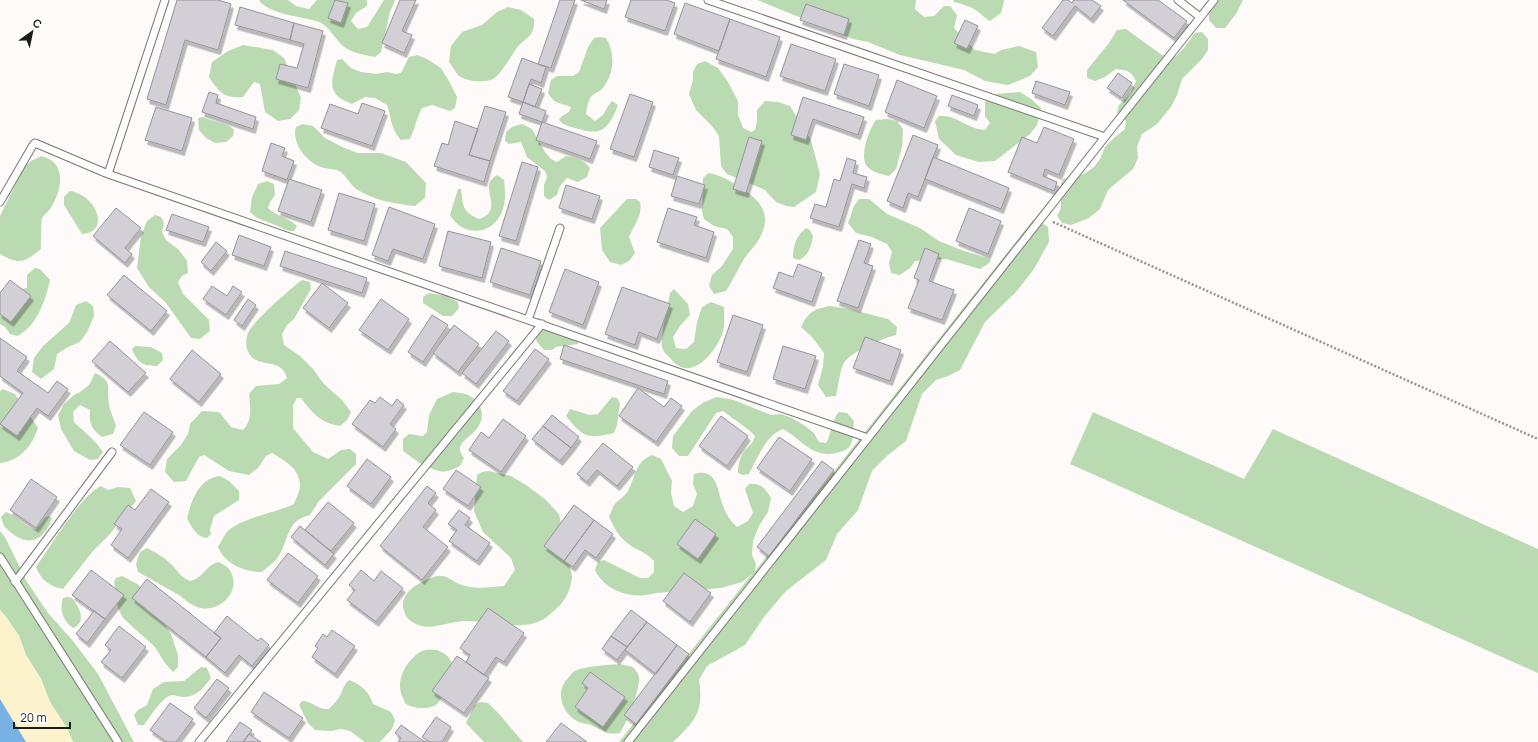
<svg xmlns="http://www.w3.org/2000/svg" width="1538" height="742" viewBox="0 0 1538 742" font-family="Manrope,sans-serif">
<defs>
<filter id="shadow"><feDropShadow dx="2.5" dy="4.5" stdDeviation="0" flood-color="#0004"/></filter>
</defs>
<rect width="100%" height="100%" fill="#fefaf9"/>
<path fill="#badab1" d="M259 0H288L296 6 309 9 317 0H367V6L356 13 351 21 358 29 367 27 384 0H395L390 12 381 52 375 57C361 54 348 53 339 42 333 35 328 26 319 22 302 16 269 15 259 0Z
M757 0H916L915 9 924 17 934 16 944 6H950L957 15 954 28 975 50 995 54 1001 50 1019 46 1036 52 1038 67 1030 76 1008 85 985 81 964 70 900 55 868 42 853 39Z
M953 0H1004V1L1001 13 990 21C984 18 982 14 977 11 970 6 962 4 954 2Z
M1208 0H1243L1236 14 1225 28H1216L1209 20Z
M508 7 521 10 534 19C535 38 526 36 516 49 510 58 504 69 496 77 488 84 466 82 458 75 455 71 452 66 449 62L451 46 462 32 482 25 497 12Z
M1126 29 1162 55 1175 57 1184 48 1195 33 1202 32 1208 39V50L1202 59 1182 79 1177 95 1171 107 1157 124 1142 134 1137 147 1138 158 1133 169 1108 190 1100 209 1089 218 1071 225 1062 223 1057 216 1061 208V184L1063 179 1084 174 1094 167 1100 159 1105 147 1114 138 1125 129 1126 121 1117 112 1119 105 1130 94 1136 81C1131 71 1127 70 1116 69L1105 77 1095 81 1087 78V70L1109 43 1117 30Z
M599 37 606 38C616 54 614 75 602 89 599 92 597 92 594 94 588 98 587 107 586 114L595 121 603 115 608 106 612 101 618 105C610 126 603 137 579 129 571 127 564 126 559 120L562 116 569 112 571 107C559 102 555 105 548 93L551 80 557 76H573L579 72 588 47 594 38Z
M243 45 273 50 284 58 301 98 299 110 290 119 278 121 265 112 260 84 254 82 243 97C224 99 219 92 209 77L212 62 228 51Z
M417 55 427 59 441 68 450 83 457 97 455 108 450 111 432 105 422 108C416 119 415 129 410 139L401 140C390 127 392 119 387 105L375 98 365 97 352 104C326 94 331 83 337 60L342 59 351 68 361 72 376 74 387 72 396 74 401 73 409 57Z
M705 61 718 68 728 82 738 101V115L743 128 751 132 755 130 757 121V110L765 101 778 102 790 106 811 140 820 174 816 192 794 207 786 206 776 202 765 190 727 174 721 166 719 136 712 126 696 110 689 94 693 80V72L697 64Z
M1020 92 1031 99 1041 108 1037 125 1030 134 995 161 979 162 956 155 939 139 935 121 939 116C953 115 960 122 972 127 976 129 981 129 985 130L990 123 985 116V102L996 94Z
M203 117C212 122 228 122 234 130L233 136 226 142 215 143 206 138 199 130 198 118Z
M888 119 897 121 903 129 902 147 896 169 889 176C881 174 871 172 866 165 860 155 869 129 876 120Z
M302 124 313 126 325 138 342 147 358 153H381L406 162 426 183 425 198 415 206C395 204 373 200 356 189 350 184 346 175 339 171 335 169 329 169 324 168 308 164 291 144 296 127Z
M522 124 532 129 545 152 551 159 557 162 566 156C576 158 584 160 590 168L587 177 578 182 567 178 560 186 557 195 549 200 544 196V185L547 177 545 171 527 157 521 142 509 144 505 141 506 132 512 127Z
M41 156C68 162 62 191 50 209 48 212 44 215 42 218 41 223 41 243 41 249 24 263 19 265 0 254V216L24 167 31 161Z
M708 173C722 175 732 182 744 190 766 204 772 221 756 244 752 249 748 253 744 259 738 269 733 280 726 291L714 294 709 286 712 275 722 266 733 249V237L727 229 714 226 704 219 702 212 703 178Z
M497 175 504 180C505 191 506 199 503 209 494 236 464 238 450 215L458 189H461C463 205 462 212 479 219 481 218 485 217 487 215 500 202 478 186 497 175Z
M267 181 274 184 275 195 270 202 268 208C277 217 288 217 297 226L294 231C287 231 284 229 278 226 268 221 258 221 250 212L252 197 258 184Z
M70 191C97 195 111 232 82 234L64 205V197Z
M627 199H636L640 202C643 215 634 225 629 237L635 253 629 261 621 265 610 262 602 250 600 228Z
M859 199H869L887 214 920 228 939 241 964 251 988 258 991 260 988 264 980 269 946 259 915 261 910 268 900 275 891 273 889 263 892 252 887 244 872 237 856 233 848 223 854 206Z
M155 215 161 217 164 223 162 232 166 240 179 250 187 261 188 273 182 276 178 282 183 294 209 320 210 331 200 339 191 338 166 303 149 287 137 268 141 236 147 221Z
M1033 220 1039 221 1048 227 1049 242 1034 269 1016 292 985 322 960 370 948 376 936 380 922 394 906 441 888 455 872 471 858 510 837 534 826 560 786 591 764 617 745 645 707 666 699 680C704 712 695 721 673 742H619L752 574 742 582 721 588 656 593C634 600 605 592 595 570L598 562 604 560 640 578H648L654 572V561C644 550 634 550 625 541 618 536 613 525 609 517 611 513 612 508 614 505 619 499 626 496 629 489 636 475 635 462 652 455L661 459 672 481 671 493 674 506 683 512 693 506 697 494 693 484 694 474C716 468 717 487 722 503 725 512 729 520 737 527L748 521 753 513 745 489 749 484C761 483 765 488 771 498L768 512 759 526 753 541 752 555 756 564 755 571Z
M806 228 810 230 813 236C811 247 809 255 799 260L793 258C793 246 796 236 806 228Z
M35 268 40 269 50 280C45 301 38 324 18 336L10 334 5 327 0 324V292L27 288V275Z
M302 280 310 282 311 289 294 319 287 325 282 334 284 345 300 356 313 369 324 384 342 400 351 412 347 420 340 426C321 423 313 414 301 398H297L293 405V428L313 452 328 459 341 450 350 449 356 454V464L319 501 310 515C285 521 290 539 278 557 274 563 267 567 262 572 244 572 225 564 218 547 221 542 225 533 230 529 246 517 275 513 294 504 296 499 300 491 300 485 300 469 284 460 272 453L266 456 258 468 249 475 229 471 204 455 199 457 186 481 174 482 165 472 167 459 181 445 188 434 190 424 202 411 219 412 231 427 243 430C253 419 250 408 249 394L256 386 279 384 287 378C281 357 261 369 250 355 245 348 245 339 249 331 254 321 292 287 302 280Z
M674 289 688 304 690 315 680 326 673 337 676 348 686 349 694 342 697 322 702 307 711 302 724 307C724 315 725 324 723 332 716 352 691 384 671 359 668 356 663 352 662 347 660 333 668 307 670 293Z
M429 293 447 296 458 302 459 308 452 316H443L423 303V297Z
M86 301 93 306 94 316 87 332 80 342 68 347 57 354 54 369 41 379 32 372 34 358 43 346 69 323 76 305Z
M830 306 849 309 888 319 897 327 896 335C884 338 850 352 844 363 840 369 838 387 836 396L826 397 818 385 823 367 824 353 812 337 801 327C807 313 815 308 830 306Z
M539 318 560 328 577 334 578 344 556 347 552 350H544L537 342 532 329 536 320Z
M135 346 151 347 162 353 163 360 157 366C142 366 138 363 132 349Z
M95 373C114 382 106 387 109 404 110 411 114 419 116 426L113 434 102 437C91 429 89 423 90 410L80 405 73 412 74 422C84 432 95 439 103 452L98 459 90 460 74 451 61 429 58 415 64 404 74 395 80 392 89 385Z
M3 389 15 394 38 428C32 446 20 461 0 463V391Z
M453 392C463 393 471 394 478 403 485 413 482 424 473 433 469 437 462 441 460 447 459 451 462 455 464 458L460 466C454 469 446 473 439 471 428 469 412 458 403 451V439L409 434 423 436 427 432 429 415 437 399Z
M612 397 617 398 620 403 617 425 614 433C587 439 584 438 566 416L570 409 590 415 598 414Z
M717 397 734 400 771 415 781 414 792 418 805 426 814 433 819 442 826 443C832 433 831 420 839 412L847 413 854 421C853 428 854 440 850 446 848 449 844 451 840 452 813 460 804 441 783 429 766 435 757 459 749 474L743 475 738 473C738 465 740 457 745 450 750 445 753 443 755 436L749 430 723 411 716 413 688 456H679L672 448 673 436 692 411 704 402Z
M1093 412 1244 479 1273 429 1538 549V673L1070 464Z
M489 471 511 476 526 485 546 500 559 514 572 577C571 589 565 602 556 609 552 612 549 616 544 619 523 632 487 620 463 621 449 622 429 631 416 624 409 621 406 617 404 611 398 593 419 582 434 577 445 573 450 580 459 584 473 590 490 587 504 586L515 570 511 558 483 532 474 511 477 475 482 472Z
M220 476 229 481 239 491V500L214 516 210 529 211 534 207 538C196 537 193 528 187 519 191 501 199 478 220 476Z
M101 486 108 490 118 487 130 488 136 501 110 534 93 551 63 589C49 586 41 580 36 567 50 547 81 495 101 486Z
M6 512C17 516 24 526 35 530L46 517 49 516 52 518C48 531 38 545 22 539 15 537 9 531 4 526L1 517Z
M0 531 5 537 27 582 48 613 73 641 98 674 134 742H73L67 728 50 702 41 679 26 655 19 636 6 617 0 610Z
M147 548C157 553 165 558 173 566 180 574 180 576 190 581 204 578 205 565 219 562 222 564 227 566 229 569 244 590 219 615 197 607 191 605 184 599 179 595 165 587 152 580 138 572L136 564 140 552Z
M122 576 139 585 171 634 178 655V667L173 672 165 663 155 647 123 618 118 608 114 582 116 578Z
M67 597 72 598C80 608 87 622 73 628 63 621 59 610 63 598Z
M437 650C459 658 453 674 445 690 443 694 441 700 437 704 431 710 412 709 405 703 404 702 404 699 403 698 394 681 407 659 422 651 426 649 433 650 437 650Z
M620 664 633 667C636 671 639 674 639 678 640 690 626 724 620 733 604 735 604 731 591 725 587 723 581 724 577 721 561 712 555 691 568 678 570 676 572 672 575 671 585 666 608 665 620 664Z
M201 667 207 668 211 678C204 687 197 697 184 697 180 697 175 695 172 695 162 697 150 717 144 725H138L134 715 138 710 147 705 153 689 164 682 184 681Z
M349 680C360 684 370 692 373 704L391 712 395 720 392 729 380 742H365L350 731 341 729 331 731 315 730 308 723 299 705 302 701C313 701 315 709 329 709 332 705 335 703 338 699 342 693 343 685 349 680Z
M480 702 488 703 499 714 523 742H484L466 723 474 706Z"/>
<path fill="#fcf2cc" d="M0 610 6 617 19 636 26 655 41 679 50 702 67 728 73 742H26L0 699Z"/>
<path fill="#78b1e3" d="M0 699 3 704 26 742H0Z"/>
<path fill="#d2d0d6" stroke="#959399" filter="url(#shadow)" d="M177 0H218L231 4 218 50 185 40 166 105 147 99Z
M335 0 348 3 341 23 328 18Z
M400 0H416L402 31 412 35 404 53 382 43Z
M560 0H575L551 68 538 64Z
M581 0H607L604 9Z
M631 0H666L675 3 665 31 625 17Z
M1063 0H1068L1072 3 1074 0H1092L1101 6 1091 19 1075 6 1053 36 1042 28Z
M1123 0H1158L1187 21 1174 38Z
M685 3 730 19 719 51 674 34Z
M806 4 849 19 844 35 800 20Z
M240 7 294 23 290 40 235 25Z
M730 19 780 37 766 77 716 59Z
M965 20 978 26 967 49 954 43Z
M294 23 323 31 308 88 276 79 280 64 297 68 304 44 290 40Z
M791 44 836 59 825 91 780 76Z
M522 58 546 67 541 83 531 79 523 102 508 97Z
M844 64 879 75 869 106 834 94Z
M1118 73 1132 83 1122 98 1107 88Z
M897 80 937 96 924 128 885 112Z
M1036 81 1070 92 1065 105 1032 93Z
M529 84 542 89 535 107 523 102Z
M209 92 218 95 216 103 256 117 253 129 202 112Z
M630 94 653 102 634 157 610 149Z
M952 95 978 105 974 116 948 106Z
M803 97 864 117 858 135 813 119 806 140 791 135Z
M523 102 546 111 542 122 519 114Z
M362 103 385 111 372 146 321 128 330 104 358 114Z
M485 106 506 112 490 161 469 155Z
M156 107 192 118 182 151 145 140Z
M455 121 478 129 469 155 490 161 484 182 434 166 442 143 448 145Z
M542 122 597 141 590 159 536 140Z
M1044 127 1074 139 1059 175 1045 169 1043 176 1057 182 1054 191 1008 172 1022 137 1037 143Z
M913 135 938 145 918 197 908 193 903 208 887 201Z
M749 137 762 141 746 193 733 189Z
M271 143 285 148 282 156 294 161 287 180 262 171Z
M654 150 679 158 673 175 649 167Z
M933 157 1009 188 1001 209 925 179Z
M847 158 856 161 853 173 867 177 864 188 852 184 839 227 810 218 815 204 826 207 834 179 840 181Z
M522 162 538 167 516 241 499 236Z
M677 176 705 185 699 204 671 196Z
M289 179 322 190 311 222 278 211Z
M566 185 600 196 592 219 559 208Z
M339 193 375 204 364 241 328 230Z
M389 207 435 224 423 259 393 249 388 261 372 255Z
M116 208 141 228 125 248 132 254 125 263 93 236Z
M668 208 697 217 694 225 714 232 706 258 657 242Z
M969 208 1001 221 988 254 956 241Z
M172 214 209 227 203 242 166 230Z
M448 231 491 242 482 278 439 266Z
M239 235 271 247 264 266 232 255Z
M859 240 871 244 864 263 873 266 858 308 837 301Z
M216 242 227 251 211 271 201 262Z
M501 248 541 261 530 295 490 282Z
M925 248 939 254 929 281 954 290 942 320 908 308 919 280 914 278Z
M285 251 367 278 362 293 280 266Z
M798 264 822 273 812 302 773 288 779 272 793 277Z
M565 269 599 282 583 325 549 312Z
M124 275 167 311 151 331 107 295Z
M10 280 31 296 11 322 0 314V293Z
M322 283 348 303 329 328 303 308Z
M212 286 227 296 233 286 242 292 226 315 203 299Z
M622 287 670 304 657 339 639 332 635 345 605 334Z
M248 299 256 305 242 326 234 320Z
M381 299 409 319 388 350 359 330Z
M432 315 448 325 423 362 408 352Z
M733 315 763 325 747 372 717 362Z
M454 325 479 344 458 372 433 353Z
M496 331 509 341 476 384 462 373Z
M865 337 901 350 890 381 853 368Z
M0 338 27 357 17 371 48 393 57 381 68 389 48 416 37 408 17 436 0 424 23 393 0 376Z
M110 341 146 373 128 392 92 361Z
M564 345 668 381 664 394 560 359Z
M783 346 816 356 805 389 773 379Z
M535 349 549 359 517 401 503 391Z
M192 350 221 374 199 402 170 379Z
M638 388 664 407 671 398 682 406 656 442 619 416Z
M380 397 392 406 397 399 404 405 390 424 396 429 383 447 352 424 370 400 375 403Z
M144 412 173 432 150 465 120 445Z
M552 415 579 437 571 448 543 426Z
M721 416 748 436 727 466 699 446Z
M503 419 526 436 501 472 469 450 481 432 489 438Z
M543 426 571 448 560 461 532 439Z
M779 437 812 459 790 491 757 468Z
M603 443 633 467 617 486 597 470 587 482 577 474Z
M367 459 391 477 371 504 347 486Z
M822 461 834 470 769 556 757 547Z
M456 470 481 487 468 506 443 489Z
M31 479 57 497 36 528 10 510Z
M427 486 436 493 428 503 436 510 423 527 448 547 422 580 380 546Z
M151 489 169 502 128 558 111 545 122 529 114 524 128 505 135 510Z
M328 502 354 523 331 551 305 530Z
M574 505 594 520 564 561 544 546Z
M459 510 470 518 465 525 490 543 477 561 449 541 457 530 448 524Z
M695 519 716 534 698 559 677 544Z
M594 520 613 534 596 558 585 550 573 567 564 561Z
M300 526 334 554 325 565 291 537Z
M288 553 318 576 298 603 267 580Z
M91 570 124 595 105 619 72 595Z
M361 570 374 581 381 571 403 588 376 622 347 600 355 590 349 585Z
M684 573 711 593 690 622 663 601Z
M147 579 221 638 206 657 132 598Z
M488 608 524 633 504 662 496 657 484 675 466 662 470 655 460 648Z
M631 610 647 622 627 647 611 636Z
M94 611 105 619 87 643 76 634Z
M227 616 258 641 261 638 269 645 252 666 239 655 225 673 206 657 221 638 214 633Z
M647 622 677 645 656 674 625 650Z
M119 626 146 647 122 678 101 662 111 650 105 645Z
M332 630 355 646 335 674 312 657 318 648 315 646 323 634 327 637Z
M611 636 627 647 617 660 602 649Z
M677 645 689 654 636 724 624 715Z
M457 656 489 678 464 713 432 691Z
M590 672 625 697 603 727 575 707 588 688 582 683Z
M217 679 229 688 206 718 194 708Z
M264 692 303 718 289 738 251 712Z
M170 703 193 719 176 742H167L150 730Z
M436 717 451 727 442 742H430L422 737Z
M240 722 252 730 243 742H226Z
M561 723 587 742H546Z
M401 725 425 742H398L401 738 395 733Z
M249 734 261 742H243Z"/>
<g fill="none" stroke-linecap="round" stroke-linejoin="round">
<defs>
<path id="lane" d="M165 0 108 174 868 438 628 742
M708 0 1105 137 1214 0
M1178 0 1200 17
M0 202 33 145 35 143 108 174
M528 320 560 228
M868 438 1105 137
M0 557 118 742
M15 582 112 452
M199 742 542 324"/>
</defs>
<use href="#lane" stroke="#7b7573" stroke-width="9"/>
<path stroke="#969392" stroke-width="2.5" stroke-dasharray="2 2" stroke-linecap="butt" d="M1053 222 1538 439"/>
<use href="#lane" stroke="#fff" stroke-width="7"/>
</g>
<g transform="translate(32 32) rotate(33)" stroke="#ffffff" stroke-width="3" paint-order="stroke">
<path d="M0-3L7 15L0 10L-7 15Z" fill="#1e1c1b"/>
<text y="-6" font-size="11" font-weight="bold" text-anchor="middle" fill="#1e1c1b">С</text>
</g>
<path d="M14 722v6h56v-6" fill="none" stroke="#1e1c1b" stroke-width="2"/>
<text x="20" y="722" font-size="12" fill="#1e1c1b" stroke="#ffffff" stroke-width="3" paint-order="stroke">20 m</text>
</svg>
